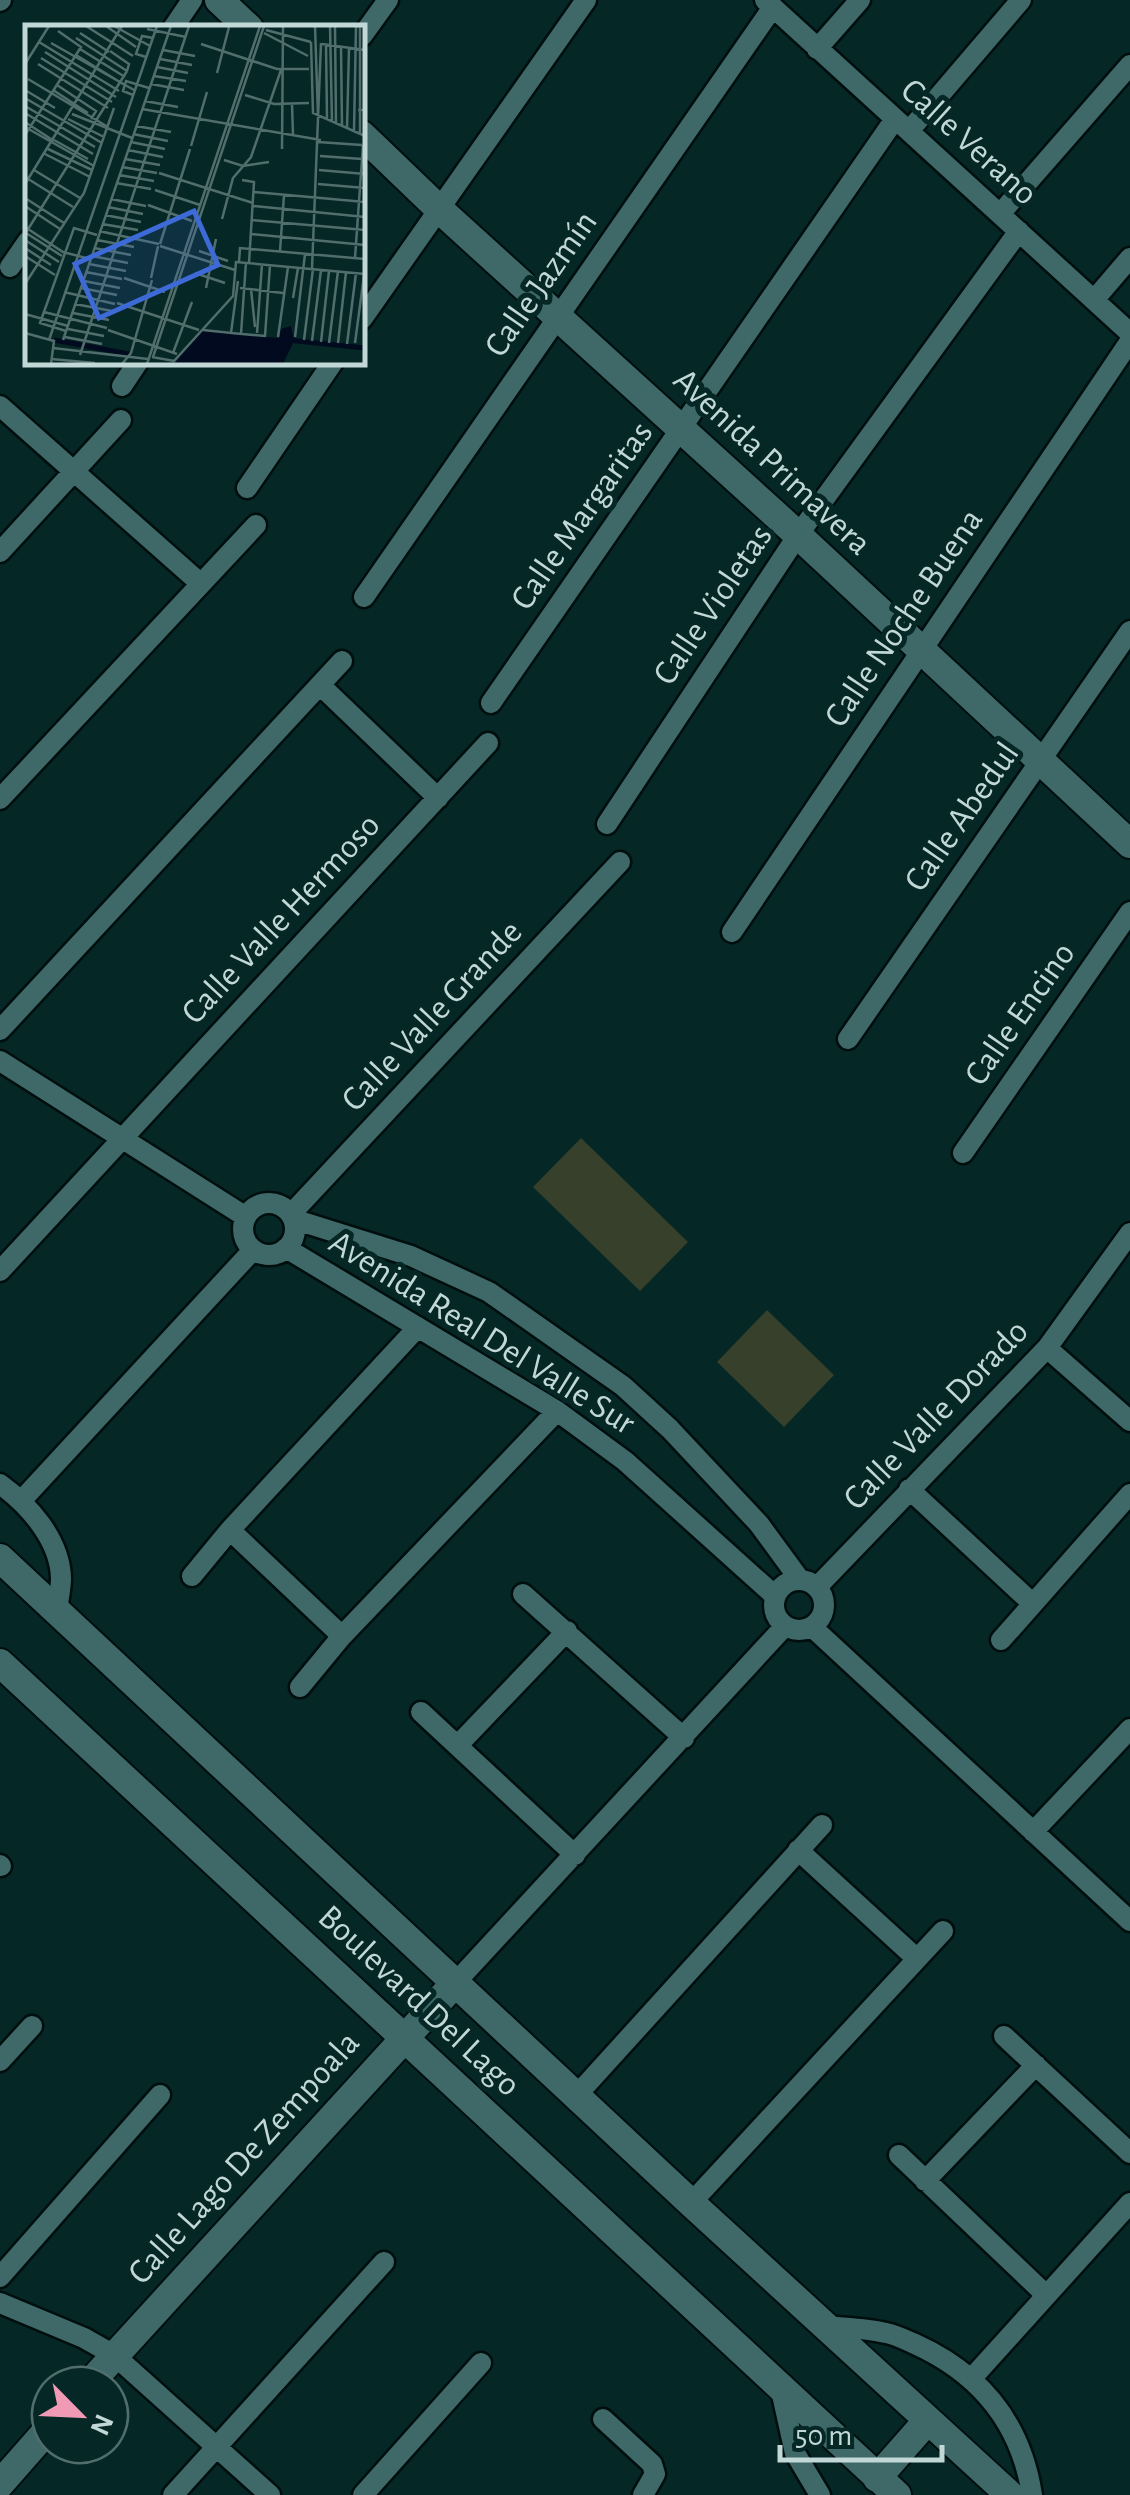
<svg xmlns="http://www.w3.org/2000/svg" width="1130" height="2495" viewBox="0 0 1130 2495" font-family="'Alegreya Sans',sans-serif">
<rect width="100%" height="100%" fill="#052726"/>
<path fill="#36402a" d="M581 1138 688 1242 640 1291 533 1187Z
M767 1310 834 1375 784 1427 717 1362Z"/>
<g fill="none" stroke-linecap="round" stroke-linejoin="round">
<defs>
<path id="street" d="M765 0 1130 333
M0 1 1 0
M173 28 192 0
M362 36 388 0
M817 49 860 0
M909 131 1021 0
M1000 214 1130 65
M10 267 28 241
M1094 300 1130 258
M362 319 586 0
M122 386 138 362
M0 406 200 583
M247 488 333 362
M0 552 121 420
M364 597 773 7
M320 685 438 798
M491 703 895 119
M0 799 256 525
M607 824 798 535 1019 231
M732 932 1130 341
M0 1030 342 661
M848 1039 1130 631
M0 1061 246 1217
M963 1153 1130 912
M243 1229a26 26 0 1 1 52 0a26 26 0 1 1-52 0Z
M291 1214 620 862
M293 1219 411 1256 489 1292 623 1386 670 1429 759 1524 800 1580
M286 1248 557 1411 625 1461 775 1596
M0 1271 488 743
M1047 1348 1130 1421
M0 1484C29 1505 60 1540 61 1578 61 1589 58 1601 57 1611
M909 1489 1032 1603
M21 1501 253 1250
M230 1530 342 1636
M192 1576 230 1530 418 1327
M774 1605a25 25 0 1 1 50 0a25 25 0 1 1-50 0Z
M817 1587 1047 1348 1130 1233
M523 1594 684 1738
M812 1627 1130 1921
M1001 1640 1130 1494
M300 1687 342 1636 557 1411
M421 1712 575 1855
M458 1745 567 1631
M1033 1832 1130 1729
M798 1850 916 1958
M0 1865 1 1866
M456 1982 785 1626
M1004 2036 1130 2153
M0 2061 32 2026
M576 2096 822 1825
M899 2155 1045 2294
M925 2181 1036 2065
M691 2203 943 1931
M0 2277 160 2095
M0 2303 84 2338 114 2355 270 2495
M825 2326C845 2328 866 2328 886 2333 896 2335 906 2340 915 2344 981 2374 1021 2423 1032 2495
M972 2378 1130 2203
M781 2390 795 2453 820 2495
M603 2419 652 2464 655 2474 643 2495
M173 2495 384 2262
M363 2495 481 2363"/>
<path id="secondary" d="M219 0 249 28
M362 135 438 208 798 535 1130 844
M0 1558 691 2203 1010 2495
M0 1663 897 2495
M88 2385 456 1982
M877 2478 928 2420
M0 2484 50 2427"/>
</defs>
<use href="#street" stroke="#000e0e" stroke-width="25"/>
<use href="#secondary" stroke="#000e0e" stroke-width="32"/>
<use href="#street" stroke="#3e6968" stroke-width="20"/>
<use href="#secondary" stroke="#3e6968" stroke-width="28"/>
</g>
<g text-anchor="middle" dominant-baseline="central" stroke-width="10" stroke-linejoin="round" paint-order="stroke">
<g font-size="35" fill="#c2d8d7" stroke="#052726">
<text transform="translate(969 142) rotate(42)">Calle Verano</text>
<text transform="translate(541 284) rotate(-55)">Calle Jazmín</text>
<text transform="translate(772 462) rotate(43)">Avenida Primavera</text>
<text transform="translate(582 516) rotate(-55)">Calle Margaritas</text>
<text transform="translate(713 605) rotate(-56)">Calle Violetas</text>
<text transform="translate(904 618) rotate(-56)">Calle Noche Buena</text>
<text transform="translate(962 817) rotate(-55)">Calle Abedul</text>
<text transform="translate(281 919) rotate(-47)">Calle Valle Hermoso</text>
<text transform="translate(1020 1014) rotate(-55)">Calle Encino</text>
<text transform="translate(432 1016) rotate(-47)">Calle Valle Grande</text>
<text transform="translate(482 1333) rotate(32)">Avenida Real Del Valle Sur</text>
<text transform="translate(936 1415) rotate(-46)">Calle Valle Dorado</text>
<text transform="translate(419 2001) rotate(43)">Boulevard Del Lago</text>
<text transform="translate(244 2158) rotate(-48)">Calle Lago De Zempoala</text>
</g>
</g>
<g transform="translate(25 25)">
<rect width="340" height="340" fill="#052726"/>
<path d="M266 301 269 316 258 339H149L177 306 254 313 256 304Z" fill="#010a1f"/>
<path fill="none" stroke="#010a1f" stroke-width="5" d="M29 315 104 329M263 315 340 323"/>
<path fill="none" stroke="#516e6d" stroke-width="2.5" d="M61 1 108 31M81 1 111 22M89 1 125 21M290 1 293 91M305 1 307 97M310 1 311 98M122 4 161 12M241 5 286 17M55 8 84 27M239 8 283 31M51 13 102 46M14 17 94 66M286 17 288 88 340 111M26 18 109 65M176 19 252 44H284M297 19 340 25M301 19 302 95M316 22 317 101M55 24 100 52M138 25 170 31M85 26 104 39 102 46M20 27 91 72M51 30 98 59M121 32 111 29 117 11 128 13M16 33 87 77M135 34 167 40M0 39 24 1M13 39 83 83M132 42 163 48M192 48 204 2M129 51 161 56M3 54 83 102M126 59 159 65M32 60 71 86 66 94M0 65 30 83M28 65 63 88M108 70 98 66 101 56 124 63M220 70 249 79 284 78M0 73 77 118M120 76 153 82M267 79 268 110M0 81 70 122M117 84 296 115M333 85H340L339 111M0 88 68 129M47 89 107 113M43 94 79 112M0 97 29 116M111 101 146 107M0 102 69 141M322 104 324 23M329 106 331 1M108 109 143 116M335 109V1M0 110 56 22 33 6M29 115 63 134M106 117 140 124M293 117 337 120M166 121 182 67M23 124 67 145M257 124 258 1M103 125 138 132M20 129 65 152M295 131 337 134M100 134 135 140M199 135 218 141 244 137M97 142 132 148M9 145 55 173M294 145 340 149M134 148 228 178M94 150 129 156M0 152 48 182M217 155 229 157 224 238M91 158 126 164M0 159 97 1M293 159 340 163M130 165 175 180M229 167 340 177M0 173 39 198M86 174 121 181M123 180 167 196M0 181 35 204M228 181 340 192M83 182 118 189M80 190 116 197M197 194 208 153 226 132 256 45M227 195 340 205M77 199 113 205M0 202 38 227 65 234M74 206 134 219M1 208 37 231M0 209 102 46M226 209 340 220M0 215 34 237M72 215 109 222M135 219 165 124M135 221 210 245M0 223 26 240M69 223 106 230M174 226 203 236M255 226 259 170M0 231 30 250M67 231 103 238M330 233 338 120M214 237 215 223 340 234M64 239 101 246M287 244 296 18M61 247 97 254M170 248 200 258M99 253 140 267M126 253 133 221M59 256 95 263M0 259 59 168 89 83M56 263 92 270M181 263 191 214M215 263 258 268M226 264 230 302M39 267 90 279M268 273 273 243M92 278 174 305M50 279 87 286M19 287 82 303M48 288 84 295M0 289 43 301M43 304 79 311M83 305 152 329M178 305 206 308 213 256M41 306 15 298 49 203 72 210M0 308 29 316 26 339M206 308 240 311 245 240M232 308 237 239M216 309 221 237M40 312 77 319M253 312 263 242M270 312 280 229M24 315 132 1M38 315 146 1M279 315 288 244M287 316 296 245M296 317 304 246M304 318 313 246M313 318 321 247M330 318 340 243M322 319 331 248M28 323 123 334M148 328 167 277M55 330 164 1M127 332 149 336 208 271 211 237 340 249M128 332 239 1M26 334 70 338M97 339 106 328 127 255M122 339 235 1"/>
<path fill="#3e6ad8" fill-opacity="0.15" stroke="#3e6ad8" stroke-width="5" d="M169 186 193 240 74 293 50 239Z"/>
<rect width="340" height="340" fill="none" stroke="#c2d8d7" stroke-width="5"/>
</g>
<g transform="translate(80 2415) rotate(114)"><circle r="48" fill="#052726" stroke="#516e6d" stroke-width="2.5"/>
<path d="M0-8L18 38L0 25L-18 38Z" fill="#f09ab6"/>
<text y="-15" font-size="28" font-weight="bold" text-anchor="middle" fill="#c2d8d7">N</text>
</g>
<path d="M780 2445v15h162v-15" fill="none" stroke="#c2d8d7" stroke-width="5"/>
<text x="795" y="2445" font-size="30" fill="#c2d8d7" stroke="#052726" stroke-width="8" paint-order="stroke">50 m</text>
</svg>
